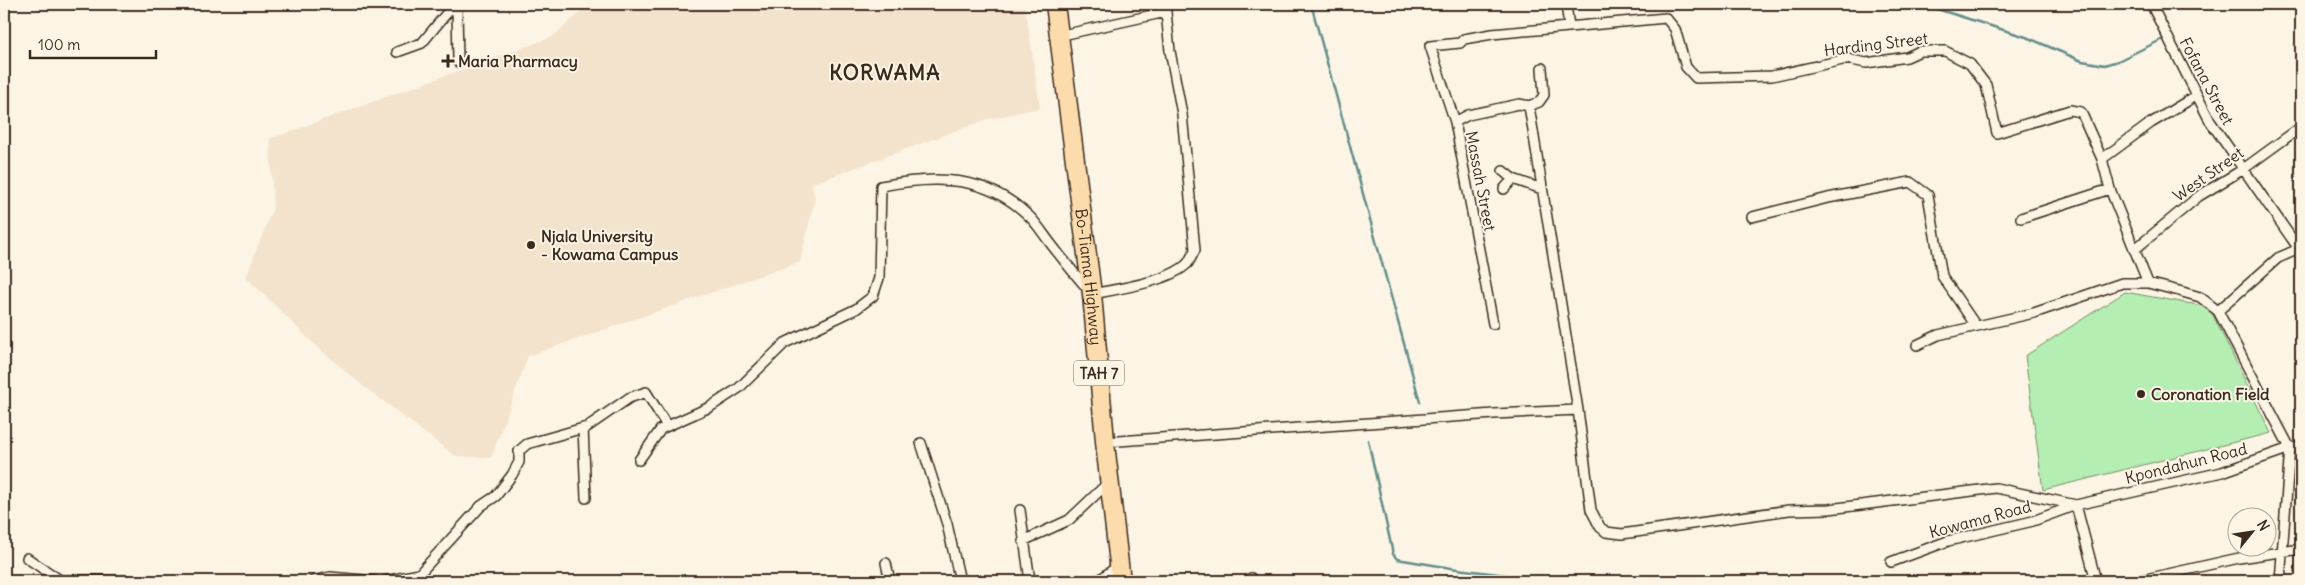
<svg xmlns="http://www.w3.org/2000/svg" width="2305" height="585" viewBox="0 0 2305 585" font-family="Delius,sans-serif">
<rect width="100%" height="100%" fill="#fcf5e5"/>
<filter id="ink" filterUnits="userSpaceOnUse"><feTurbulence type="fractalNoise" baseFrequency=".02" numOctaves="2"/><feDisplacementMap in="SourceGraphic" scale="10" xChannelSelector="R" yChannelSelector="G"/><feConvolveMatrix kernelMatrix="1 2 1 2 8 2 1 2 1" color-interpolation-filters="sRGB"/></filter>
<g filter="url(#ink)">
<path fill="#f3e2cc" d="M590 4H1025L1040 108 988 119 811 184 815 198 800 262 528 356 491 458 455 456 357 381 314 344 246 277 273 208 270 139 552 37Z"/>
<path fill="#b4eeb3" stroke="#788c68" d="M2125 292 2209 307 2271 433 2043 490 2025 356Z"/>
<g fill="none" stroke-linecap="round" stroke-linejoin="round">
<path stroke="#628c8b" stroke-width="2.5" d="M1311 4 1420 402
M1921 4 2026 37 2082 61 2105 65 2118 61 2163 39
M1368 440 1393 554 1397 559 1457 569 1531 578 1541 577 1546 581"/>
<defs>
<path id="street" d="M4 4H5
M450 4 451 8H457L458 62
M1566 4 1569 27
M2151 4 2210 121 2299 249
M1058 36 1166 12 1164 4
M397 52 422 43 451 8
M1529 106 1578 410 1591 510 1600 527 1606 532 1622 534 1789 510 1829 509 1996 488 2076 505
M1455 122 1468 115 1519 104 1529 106 1539 102 1544 95 1542 68
M2102 159 2151 123 2196 96
M1503 171 1513 179 1542 189
M1504 189 1513 179
M1752 217 1828 198 1910 182 1928 195 1942 276 1976 326
M2021 218 2110 189
M2134 250 2199 196 2242 170 2301 127
M2218 311 2278 258 2301 248
M1493 324 1455 122 1430 46 1460 43 1464 39 1492 34 1666 18 1675 29 1686 67 1696 78 1772 76 1847 59 1866 63 1907 57 1920 51H1945L1970 64 1986 85 1997 133 2070 110 2081 112 2102 159 2110 189 2148 283
M1917 345 1938 335 2034 313 2122 283H2148L2179 291 2200 297 2218 311 2290 448
M583 428 586 498
M1105 442 1494 414 1578 410
M921 443 947 524 960 581
M639 460 661 429 710 407 739 388 785 343 856 309 873 296 879 278 881 186C936 175 987 175 1030 217 1038 225 1044 235 1051 244 1064 261 1078 278 1092 294 1117 289 1168 282 1187 264 1190 261 1192 255 1195 250L1182 114 1170 51 1166 12
M2076 505 2096 581
M1020 510 1030 581
M1023 541 1069 520 1109 482
M27 558 60 580 148 581
M1891 562 1948 541 2033 521 2076 505 2222 472 2290 448 2301 447
M886 563 890 581
M313 581 330 577 375 581
M385 581 419 574
M415 581 419 574 481 506 496 496 512 475 519 462V451L527 444 587 427 629 398 646 392 667 426
M1098 581 1119 565
M1247 581 1251 578
M2137 581 2239 558 2301 549
M2280 581 2290 448"/>
<path id="secondary" d="M2300 4 2301 6"/>
<g id="highway">
<path id="s1" d="M1055 4 1092 294 1106 452 1121 581"/>
</g>
</defs>
<use href="#street" stroke="#3b2a1e" stroke-width="12"/>
<use href="#secondary" stroke="#3b2a1e" stroke-width="16"/>
<use href="#highway" stroke="#3b2a1e" stroke-width="21"/>
<use href="#street" stroke="#fcf5e5" stroke-width="9"/>
<use href="#secondary" stroke="#fcf5e5" stroke-width="12"/>
<use href="#highway" stroke="#fcdcac" stroke-width="18"/>
</g>
</g>
<g fill="#3b2a1e" stroke="#fcf5e5" stroke-width="2">
<path d="M445.5 53.5h5v5h5v5h-5v5h-5v-5h-5v-5h5z"/>
<circle cx="531" cy="245" r="5"/>
<circle cx="2141" cy="394" r="5"/>
</g>
<g text-anchor="middle" dominant-baseline="central" stroke-width="4" stroke-linejoin="round" paint-order="stroke">
<rect fill="#fcf5e5" stroke="#75675a" stroke-width="1" x="1074" y="360.5" width="50" height="25" rx="4"/>
<g font-size="15" font-weight="bold" fill="#3b2a1e">
<text x="1099" y="373">TAH 7</text>
</g>
<g font-size="16" fill="#3b2a1e" stroke="#fcf5e5">
<text transform="translate(1876 44) rotate(-7)">Harding Street</text>
<text transform="translate(2207 81) rotate(62)">Fofana Street</text>
<text transform="translate(2208 174) rotate(-35)">West Street</text>
<text transform="translate(1481 181) rotate(79)">Massah Street</text>
<text stroke="none"><textPath href="#s1" startOffset="275">Bo-Tiama Highway</textPath></text>
<text transform="translate(2186 463) rotate(-14)">Kpondahun Road</text>
<text transform="translate(1980 519) rotate(-15)">Kowama Road</text>
</g>
<g font-size="16" font-weight="bold" fill="#3b2a1e" stroke="#fcf5e5" text-anchor="start">
<text x="458" y="61">Maria Pharmacy</text>
<text x="541" y="236">Njala University<tspan x="541" dy="18">- Kowama Campus</tspan></text>
<text x="2151" y="394">Coronation Field</text>
</g>
<g font-size="21" font-weight="bold" letter-spacing="1" fill="#3b2a1e" stroke="#fcf5e5">
<text x="885" y="72">KORWAMA</text>
</g>
</g>
<rect width="2305" height="585" fill="none" stroke="#fcf5e5" stroke-width="20"/>
<rect x="10" y="10" width="2285" height="565" fill="none" stroke="#3b2a1e" stroke-width="2" filter="url(#ink)"/>
<g transform="translate(2252 532) rotate(60)"><circle r="24" fill="#fcf5e5" stroke="#afa495"/>
<path d="M0-4L9 19L0 12L-9 19Z" fill="#3b2a1e"/>
<text y="-8" font-size="14" font-weight="bold" text-anchor="middle" fill="#3b2a1e">N</text>
</g>
<path d="M30 50v8h126v-8" fill="none" stroke="#3b2a1e" stroke-width="2.5"/>
<text x="38" y="50" font-size="15" fill="#3b2a1e" stroke="#fcf5e5" stroke-width="4" paint-order="stroke">100 m</text>
</svg>
